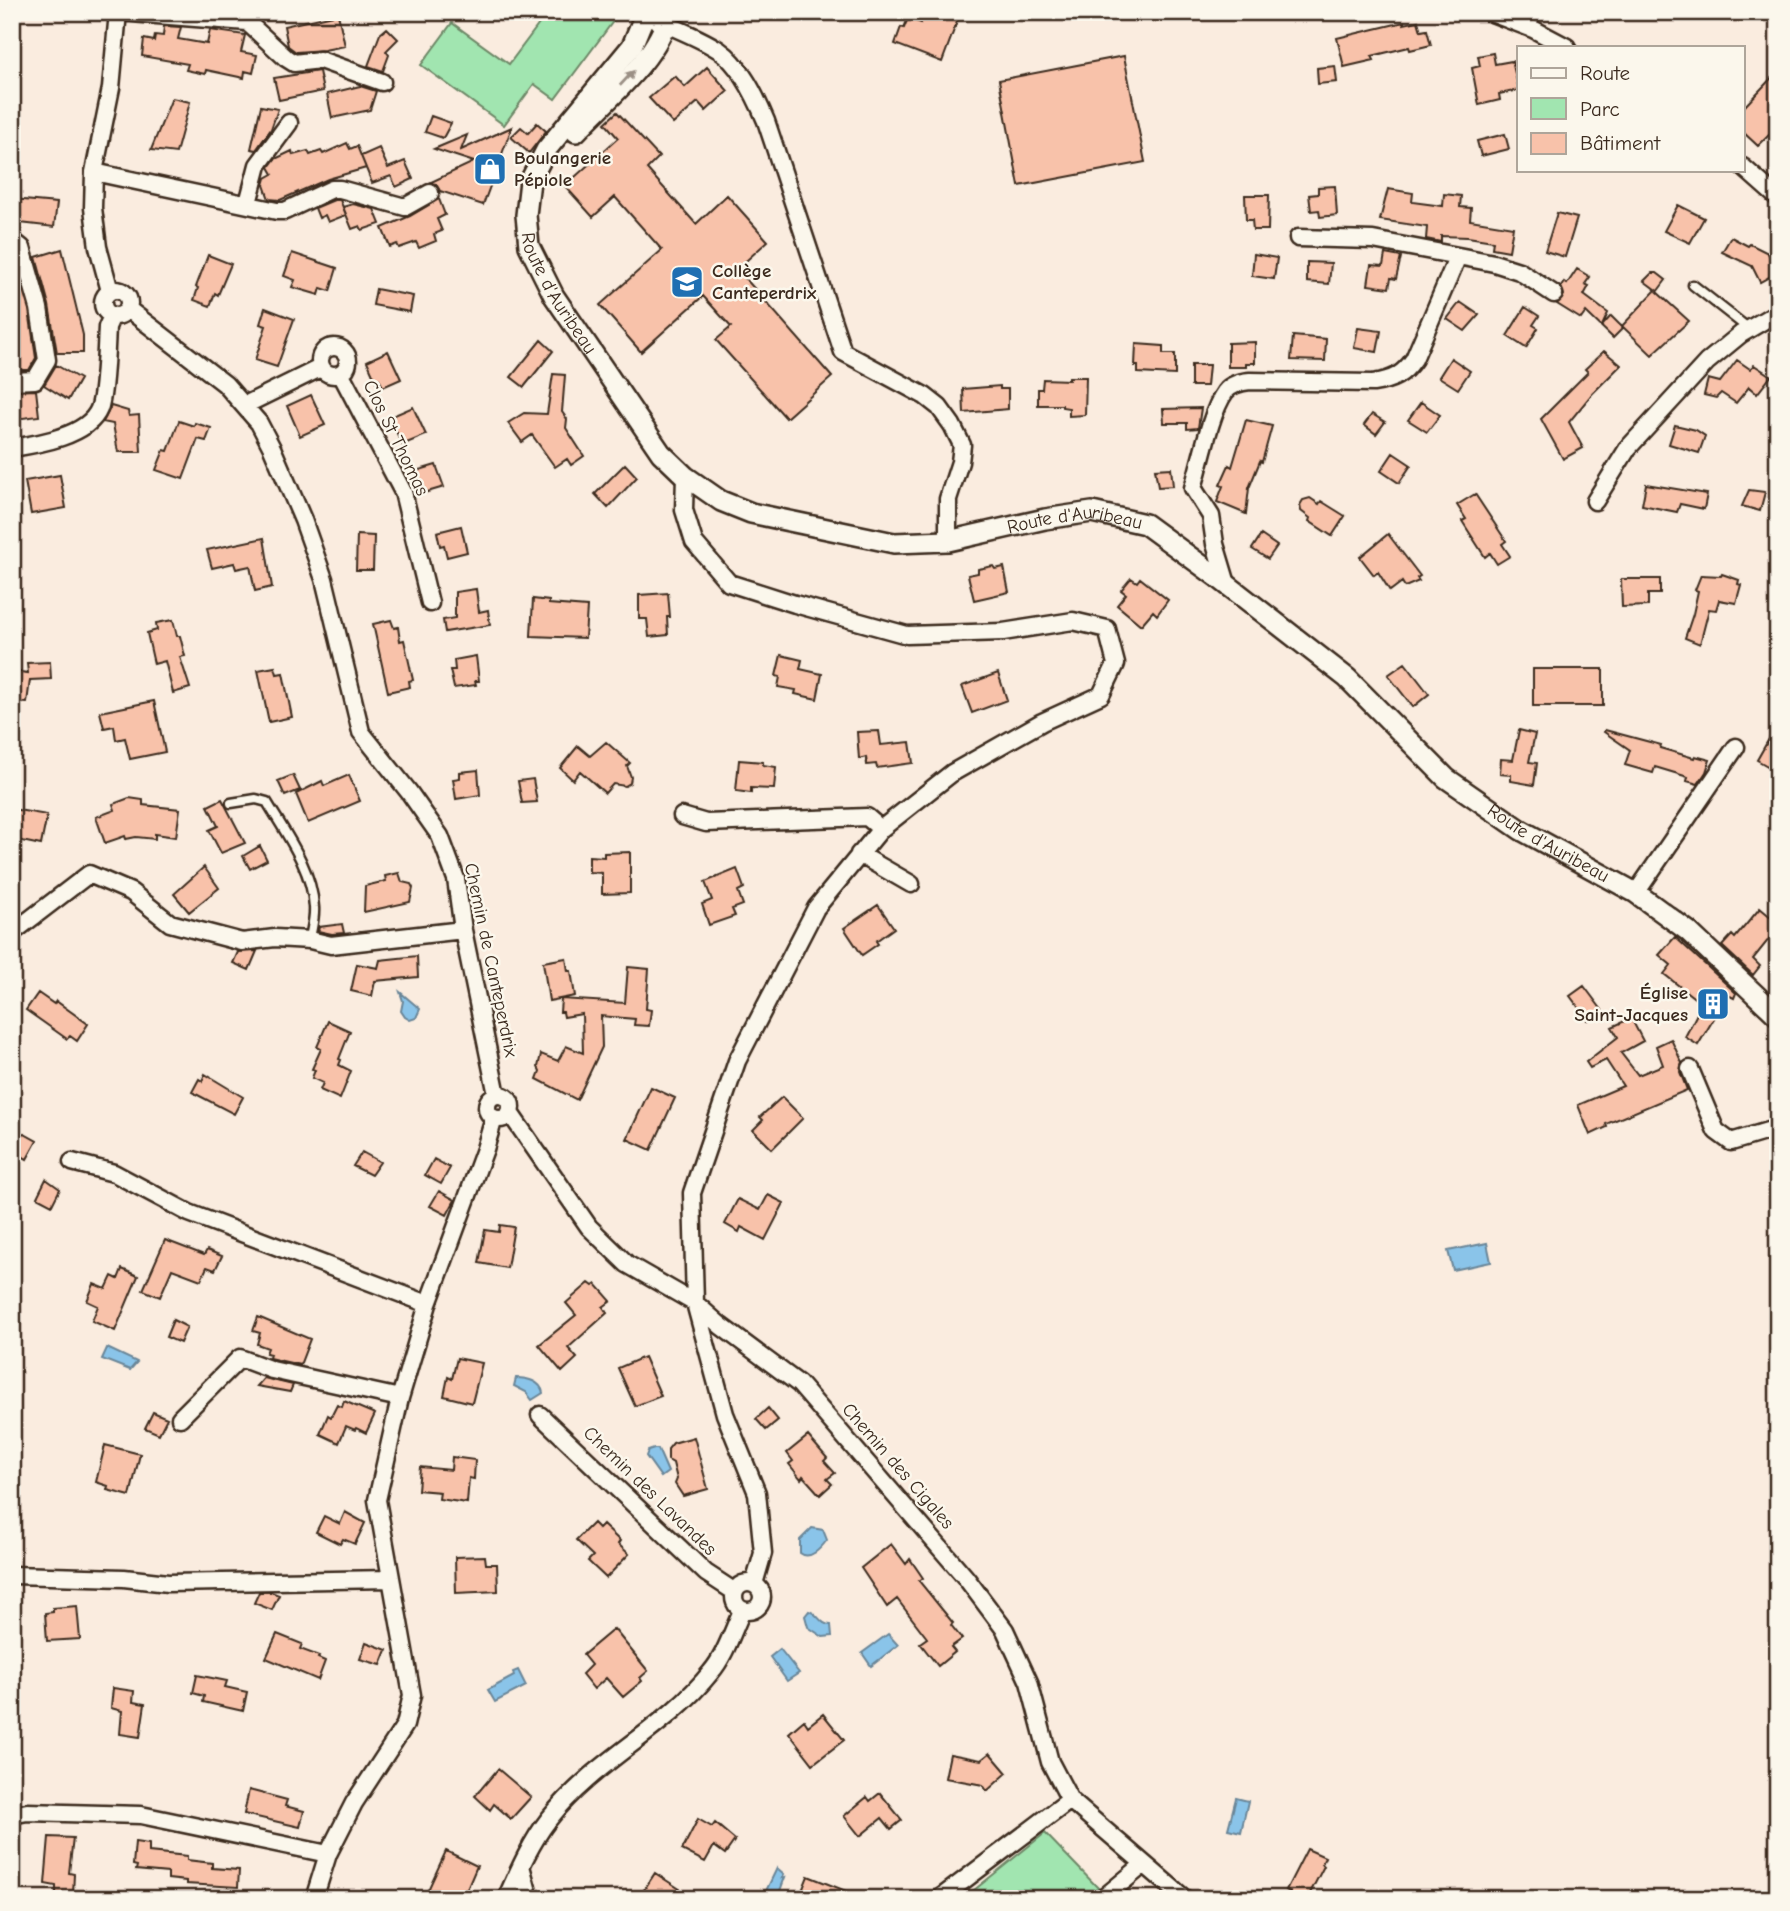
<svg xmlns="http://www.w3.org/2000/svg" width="1790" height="1911" viewBox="0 0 1790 1911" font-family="'Comic Neue',sans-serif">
<rect width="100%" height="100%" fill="#faecdf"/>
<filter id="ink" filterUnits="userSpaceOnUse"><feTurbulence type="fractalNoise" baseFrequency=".0143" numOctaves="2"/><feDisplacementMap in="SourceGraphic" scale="14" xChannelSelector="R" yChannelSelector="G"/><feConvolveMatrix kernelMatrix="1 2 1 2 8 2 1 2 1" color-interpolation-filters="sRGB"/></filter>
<g filter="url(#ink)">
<path fill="#a1e5b0" stroke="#6e8867" stroke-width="2" d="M548 12H620L555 99 534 84 504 125 421 65 452 23 509 64Z
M1045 1833 1099 1889 1086 1899H963Z"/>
<path fill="#8ac4e9" stroke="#6a8698" stroke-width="2" d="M400 992 420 1009 416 1018 410 1020 405 1017 401 1011 403 1001Z
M1487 1243 1491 1262 1453 1270 1448 1251Z
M107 1348 137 1362 130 1370 102 1359Z
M516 1378C527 1378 541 1381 543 1393L532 1400 526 1392 514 1386Z
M654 1449H658L668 1472 661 1477 646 1456 648 1451Z
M812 1528 823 1530 827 1540C821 1548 810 1561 800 1553V1540Z
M809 1611C819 1614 820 1625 831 1625L832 1636 823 1637 808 1627 805 1616Z
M888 1634 898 1645 871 1666 862 1653Z
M780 1649 799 1673 787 1681 770 1657Z
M518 1670 526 1686 495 1702 488 1690 514 1676 513 1672Z
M1236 1798 1248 1801 1241 1832 1228 1829Z
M777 1868 784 1874 782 1878 785 1877 777 1899H768L764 1895Z"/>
<path fill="#f8c2aa" stroke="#3b2a1e" stroke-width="2" d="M925 12H939L958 19 942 62 895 44 901 27 904 28 908 18 921 23Z
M338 14 345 46 324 50 296 52 288 46 284 26Z
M1418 21 1421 31 1427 30 1431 45 1410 50 1409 47 1372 56 1374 60 1344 67 1337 38 1404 22V24Z
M164 26 181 27 178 39 207 44 210 30 245 35 241 52 257 55 253 73 245 71 244 78 206 70 205 74 186 70 188 64 142 56 144 39 154 41 155 35 163 36Z
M387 28 398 39 386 51 389 55 383 71 368 66 380 34Z
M1493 53 1495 64 1512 61 1519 90 1499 94 1500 100 1479 105 1472 68 1480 66 1478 56Z
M1124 56 1145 162 1019 186 999 80Z
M1335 66 1337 82 1318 84 1317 68Z
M707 67 728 91 706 111 698 102 673 124 649 98 675 76 685 87Z
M319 71 323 91 279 100 274 78Z
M1778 71V126L1758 146 1743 132V108Z
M360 86 376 91 370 110 332 118 327 94Z
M172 98 190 102 176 153 151 150Z
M261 106 278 109 271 129 256 150 251 149Z
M617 112 659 157 647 169 696 224 727 195 768 241 737 269 832 377 786 418 716 340 731 327 703 296 641 352 600 305 662 250 615 197 593 217 565 186 618 138 605 123Z
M431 116 451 123 443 138 425 132Z
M537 123 546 131 529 153 511 137 521 127 528 133Z
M512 127 483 205 440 191 436 184 429 183 474 162 434 149 467 135 461 150Z
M1505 134 1509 149 1481 156 1477 141Z
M347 143 350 149 357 146 366 168 328 179 280 200 269 199 264 185 266 178 273 174 269 167 275 159 292 151 293 155 308 151 310 155 321 151 323 154Z
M379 148 388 168 405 161 413 179 396 187 391 176 372 183 361 156Z
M1335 186 1337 215 1320 217 1319 210 1311 211 1309 195 1318 194V187Z
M1388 189 1413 193 1412 202 1443 206 1444 194 1461 196 1460 207 1471 208 1470 220 1513 227 1509 251 1492 248 1493 241 1468 237 1441 236V242L1426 239 1427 227 1380 220Z
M1245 195H1269L1268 230H1253L1252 220H1246Z
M12 199 57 203 54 227 12 222Z
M439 199 445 215 437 219 442 231 434 234 436 241 419 248 416 242 399 248 397 244 390 247 382 228 410 216Z
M334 200H340L346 215 328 222 325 215 319 218 315 208Z
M353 204 374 209 380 224 362 230 360 226 352 229 343 207Z
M1678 205 1704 218 1690 243 1664 231Z
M1557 213 1577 218 1565 257 1545 251Z
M1731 237 1748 246 1750 244 1768 253 1778 272 1760 282 1752 266 1722 252Z
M62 249 83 335V353H57L49 305 36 257Z
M292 253 337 268 330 291 321 288 319 295 292 287 295 280 284 276Z
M1254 254 1277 258 1274 279 1252 276Z
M1385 254 1401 257 1396 279 1391 278 1389 288 1368 285 1371 265 1383 266Z
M208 255 231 264 218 295 215 293 210 306 194 300 198 288 196 287Z
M1307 262 1331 263 1329 284 1307 282Z
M15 263 29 310 36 358 29 370H16L12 330V264Z
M1577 269 1590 277 1585 284 1589 286 1584 295 1608 313 1602 326 1611 316 1623 328 1613 338 1586 312 1581 319 1557 304 1564 295 1561 287 1564 282 1567 284Z
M1652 273H1657L1666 280 1657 292 1689 321 1652 355 1622 326 1656 290 1644 281Z
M376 289 413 296 410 312 373 305Z
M1460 302 1479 315 1465 331 1447 319Z
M1525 307 1539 316 1533 325 1538 328 1526 348 1507 336Z
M265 308 294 319 277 367 255 360 266 326 260 324Z
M1358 328 1381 331 1377 352 1354 348Z
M1293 336 1326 339 1325 361 1291 360Z
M541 340 553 351 524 387 511 377Z
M1255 342V363H1246V367H1228V343Z
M1136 344 1163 346V354H1175V375L1138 373V366H1135Z
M388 351 401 379 383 387 379 379 376 381 367 361Z
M1604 351 1621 365 1592 394 1569 422 1583 448 1563 459 1541 419 1588 372 1585 369Z
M1451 358 1470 371 1458 389 1439 377Z
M1737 360 1750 369 1754 365 1771 376 1757 394 1749 387 1736 403 1721 393 1716 398 1704 395 1708 379 1720 382Z
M56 365 80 379 68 400 44 385Z
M1191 365H1209L1207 386H1191Z
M553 374 565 375 562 412 567 419 566 428 584 456 571 465 567 459 555 467 532 435 522 442 508 423 524 413 547 414Z
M1069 377H1086L1085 415 1069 416V408L1062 407V405H1038V389H1042L1043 379 1069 380Z
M1000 386V389H1008V409L964 413 963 389Z
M36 390 39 416 15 419 12 391Z
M311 395 325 425 300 436 287 406Z
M1421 402 1440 415 1427 432 1408 420Z
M111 406 128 411 129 416 139 415 141 452H118L113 424 103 422Z
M413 407 426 435 402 445 390 417Z
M1201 408 1198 428 1187 429V423H1164L1163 409Z
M1372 414 1385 422 1376 434 1364 425Z
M1246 420 1272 426 1262 462 1260 461 1249 488 1246 514 1217 502 1223 486 1220 485 1229 465 1232 467Z
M179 421 194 426 195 423 211 428 206 441 198 439 183 479 156 470 164 450 168 451Z
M1675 425 1696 430 1705 436 1699 453 1669 444Z
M1393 453 1411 465 1399 483 1381 471Z
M625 464 637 477 608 508 595 494Z
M436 465 444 487 424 493 416 471Z
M1171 468 1173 486 1158 487 1155 469Z
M60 475 66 508 31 514 25 481Z
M1646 484 1707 494 1704 509 1680 504 1677 512 1642 505Z
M1749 490 1765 492 1760 511 1742 506Z
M1475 494 1506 541 1502 544 1510 556 1497 564 1490 553 1485 557 1462 521 1466 519 1457 505Z
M1310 498 1319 504 1321 501 1345 516 1332 536 1309 521 1310 518 1301 511 1300 505 1303 500Z
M461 526 467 552 447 557 444 545 440 546 437 532Z
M1388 534 1420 576 1417 578 1419 581 1405 587 1402 582 1390 591 1378 572 1374 575 1360 557Z
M357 535 374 536 373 570H356Z
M1261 535 1277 546 1268 559 1252 549Z
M264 538 272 587 255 591 250 566 236 569 234 563 212 568 207 550Z
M993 566 995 569 1004 567 1009 592 974 600 968 575 978 573V569Z
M1722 574 1739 580 1738 584 1741 585 1736 603 1719 600 1716 610 1709 609 1700 644 1685 638 1693 614 1698 591 1695 590 1701 575 1721 576Z
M1131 578 1137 582 1140 578 1168 600 1157 615 1153 611 1141 625 1117 605 1126 594 1121 590Z
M1621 579H1660V594H1648V606L1622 607Z
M476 589 479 612 488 610 490 625 445 632 443 620 455 618V592Z
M668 593 670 617H667L668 635 649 637 647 619H639V595Z
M533 599 549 601V604L587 607 585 638 531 636Z
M173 620 177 636H180L185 656 180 657 190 688 173 693 165 661 154 664 147 633 157 630 156 623Z
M391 620 394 628 398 627 400 641 404 640 413 680 409 681 410 687 388 692 373 624Z
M781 655 802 660 800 669 822 674 817 699 795 694 796 690 778 687 780 677 776 676Z
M476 656 479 681H475L476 685 454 688 450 670H455L454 660Z
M50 662 51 679 30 680 27 703 12 702V671L28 673 27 663Z
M1405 663 1429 694 1413 707 1388 675Z
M275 667 277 674 283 673 292 717 269 722 258 670Z
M1533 669H1603V706H1533Z
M998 673 1007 700 972 713 962 686Z
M154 701 165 752 130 759 125 738 116 740 114 726 104 728 100 712Z
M1778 723V772L1757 760Z
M1519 730 1535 734 1529 762 1537 763 1534 785 1511 781V775L1500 774 1501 759 1513 760Z
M1605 730 1661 745 1660 748 1694 758 1695 756 1710 760 1706 772 1698 784 1687 781 1688 777 1655 767 1653 773 1625 765 1630 750 1604 732Z
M879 731 881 745 910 742 913 763 877 768 876 764 867 765 866 757 859 759 857 732Z
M606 742 630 763 627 766 631 777 630 783 625 786 613 784 605 793 580 771 573 780 560 768 578 746 590 756Z
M739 760 763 762V765L776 767 774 789 751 788V793L736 791Z
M478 770 480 795 456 799 453 779 460 778V772Z
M293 775 300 790 285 796 278 781Z
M349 775 360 801 308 823 296 794 322 781 324 786Z
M533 779 537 802 522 803 518 781Z
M129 798 143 800V805L180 809 176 837 155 834V839L136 837 126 839 125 836 105 843 96 817 115 810 113 804Z
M222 799 245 843 221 853 209 830 218 826 208 806Z
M12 809 47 815 41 845 12 839Z
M260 846 267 860 250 869 243 856Z
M630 852V893L602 894V873L589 872V856L604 857V853Z
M204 867 219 888 189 912 174 894Z
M737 869 744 888 738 891 743 905 732 909 735 916 709 925 702 904 712 900 705 882Z
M399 873 402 882 411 884 413 888 410 902 364 912 365 886 386 881 385 876Z
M878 905 894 928 876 941 878 944 862 955 844 928Z
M1760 908 1778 923V928L1753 959 1760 966 1753 975 1722 946 1732 935 1735 938Z
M342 924 344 933 332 934 318 931 319 927Z
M1675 937 1736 993 1734 998 1728 995 1698 1045 1685 1037 1702 1004 1664 974 1671 965 1659 955Z
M257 951 249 970 233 963 238 952Z
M417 956 418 977 375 981 372 996 351 991 357 964 378 968 380 960Z
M566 958 568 971H571L575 996 549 1001 543 962Z
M628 967 649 969 646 1009 651 1010 649 1026 634 1025 635 1019 601 1016 602 1047 577 1100 537 1079 540 1071 538 1067 541 1054 558 1061 566 1046 583 1053 582 1014 564 1017 563 1012H560L561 999 625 1003Z
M1584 986 1602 1010 1588 1020 1570 996Z
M38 993 54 1004 56 1001 88 1024 77 1041 70 1036 67 1039 26 1010Z
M1631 1018 1643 1041 1621 1053 1638 1075 1663 1065 1656 1046 1671 1039 1682 1063 1680 1072 1687 1090 1606 1124 1607 1127 1590 1135 1578 1105 1623 1086 1606 1060 1590 1068 1586 1062 1618 1037 1612 1027Z
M328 1021 350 1031 339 1059 341 1060 339 1065 351 1071 340 1099 320 1090 323 1083 312 1078 315 1070 312 1069 321 1049 317 1047Z
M205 1074 243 1097 234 1114 192 1092 199 1079 202 1081Z
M651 1087 675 1098 651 1150 627 1139Z
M782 1097 803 1118 772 1149 753 1130 763 1120 760 1117Z
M12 1127 37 1141 27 1159 12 1150Z
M362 1152 380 1162 371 1175 353 1166Z
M434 1159 450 1168 441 1184 425 1175Z
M46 1179 60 1189 52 1205 37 1197Z
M439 1191 455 1200 447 1215 430 1206Z
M768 1195 784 1203 765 1240 741 1227 739 1232 725 1224 738 1199 760 1210Z
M500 1225 514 1227 507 1268 479 1263 485 1230 499 1232Z
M165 1240 204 1255 207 1250 222 1256 215 1270 207 1267 201 1280 172 1269 160 1297 143 1290Z
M122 1269 138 1276 115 1331 92 1321 98 1306 87 1301 94 1284 106 1289 112 1276 118 1279Z
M589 1283 593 1286 596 1284 611 1301 603 1307 607 1313 568 1348 577 1358 562 1372 539 1345 576 1315 566 1303Z
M258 1317 310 1339 300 1365 269 1358 270 1354 266 1353 268 1348 257 1344 260 1333 253 1331Z
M173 1320 187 1327 180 1343 166 1337Z
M644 1357 661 1396 635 1406 618 1368Z
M457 1358 482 1363 472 1403 444 1396 448 1377 452 1379Z
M264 1378 293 1385 290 1392 257 1386Z
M344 1401 375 1414 366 1433 356 1428 355 1430 346 1426 339 1443 320 1434 328 1415 331 1417 337 1405 342 1407Z
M768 1408 778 1420 766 1430 756 1419Z
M153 1412 167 1418 159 1434 145 1428Z
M808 1436 827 1458 824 1461 835 1473 827 1479 832 1484 820 1495 803 1476 801 1479 789 1464 793 1461 787 1453Z
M694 1437 708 1489 683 1496 675 1484 677 1479 673 1463 668 1460V1449L673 1443Z
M105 1445 140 1454 130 1496 107 1490 108 1486 96 1482Z
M452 1457 475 1460 474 1479 469 1478 467 1503 439 1499 440 1492 418 1490 420 1467 451 1470Z
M345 1512 365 1523 355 1544 343 1539 340 1544 316 1532 324 1516 340 1524Z
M593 1523 599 1529 603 1525 620 1541 618 1544 629 1554 606 1578 588 1561 593 1556 576 1540Z
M891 1544 906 1564 910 1559 923 1578 919 1581 953 1623 951 1625 962 1639 951 1647 955 1652 938 1666 920 1643 927 1638 897 1599 887 1607 861 1568Z
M485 1556 486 1564H497L498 1591 456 1593 455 1557Z
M259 1592H271L279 1595 272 1610 254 1603Z
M77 1606 80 1639 47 1641 45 1613 53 1612V1608Z
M614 1629 648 1671 640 1678 642 1681 623 1697 606 1678 594 1689 582 1674 591 1665 583 1655Z
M277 1634 302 1644 300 1649 319 1656 318 1658 325 1661 318 1680 266 1658Z
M366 1642 387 1650 381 1665 360 1659Z
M197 1675 227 1681 225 1687 247 1692 243 1711 203 1702 204 1696 193 1693Z
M113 1688 134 1691 133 1702 145 1704 140 1737 120 1734 122 1711 111 1708Z
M823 1714 844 1740 813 1764 789 1733 804 1720 808 1726Z
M990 1753 1007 1773 987 1791 983 1785 945 1778 950 1754 981 1760Z
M498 1769 531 1797 511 1819 494 1804 490 1810 475 1796Z
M249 1790 287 1800 285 1806 304 1811 300 1827 244 1814Z
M880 1793 902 1820 891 1829 882 1818 860 1836 844 1816 867 1797 870 1801Z
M698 1819 712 1827 715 1823 735 1840 725 1854 714 1846 705 1862 682 1850Z
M49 1837 73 1838 69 1873 74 1874 73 1894 56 1893V1886L45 1884Z
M135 1842 149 1844V1852L187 1856V1860L212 1863V1868L239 1870 238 1887 186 1884V1881L168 1879V1873L136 1870 137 1866 133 1865Z
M1307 1849 1325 1857 1322 1864 1324 1866 1307 1899H1287L1290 1892 1286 1890Z
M446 1851 477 1866 465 1894 458 1891 454 1899H446L428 1890Z
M655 1873 695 1899H638Z
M808 1876 864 1898 863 1899H809L800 1896Z"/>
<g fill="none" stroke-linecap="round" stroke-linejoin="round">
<defs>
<path id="service" d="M1693 285 1749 329
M231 803 256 799 267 802C286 834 312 869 314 907 315 918 311 930 310 940"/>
<path id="minor" d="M118 12 247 22 286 58 294 63 320 60 382 82
M1489 12 1533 29 1567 47
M645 15C669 26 696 35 719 50 741 65 756 97 766 121L843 352 925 396 939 407 952 425 962 445 960 462 948 499V541
M1743 167 1778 198
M94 172 277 211H285L332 189H340L405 207 430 193
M248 203 258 165 289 123
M1298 238 1373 240 1458 256
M12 240 22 248 39 308 47 360 35 380 12 381
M103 303a13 13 0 1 1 26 0a13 13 0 1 1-26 0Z
M110 291 98 247 93 208 94 172 111 88 118 12
M128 309 225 384 259 423 272 448 303 520 324 579 361 732 409 792 440 836 456 879 463 930 497 1095
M320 361a14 14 0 1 1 28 0a14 14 0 1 1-28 0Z
M341 374 403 492 430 603
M245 405 320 368
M12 448C38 444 88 436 99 409 105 394 106 345 107 327L112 316
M685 476 684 510 694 542 729 583 795 604 907 635 1003 632 1073 621 1107 629 1116 664 1101 695 1042 722 952 773 881 829 816 908 737 1061 692 1193 695 1303 725 1414 757 1493 763 1553 754 1584
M1595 501 1628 448 1707 362 1741 334 1778 312
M1227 584 1215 544 1211 516 1193 488C1201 462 1210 413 1225 392 1231 384 1240 382 1250 381L1373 383C1393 380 1403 375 1414 359L1458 256 1494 263 1519 271 1554 294
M682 816 706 823 867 817 881 829
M859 854 911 884
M1636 893 1736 747
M12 933 89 874 131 892 170 923 242 942 275 938 310 940 331 945 463 930
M1690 1069 1716 1131 1731 1142 1778 1128
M487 1107a12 12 0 1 1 24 0a12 12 0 1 1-24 0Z
M510 1113 589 1227 627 1264 695 1303 721 1326 799 1384 966 1578 1005 1630 1029 1682 1050 1762 1070 1800 1185 1899
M72 1162 114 1173 189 1213 428 1304
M540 1415 706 1573 735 1592
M180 1418 240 1358 272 1370 400 1398
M12 1575 124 1578 168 1583 391 1579
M734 1597a14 14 0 1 1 28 0a14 14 0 1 1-28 0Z
M12 1815 27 1812 141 1815 328 1854
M521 1866 530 1899
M314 1899 328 1854 354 1803 405 1725 412 1695 377 1500 400 1398 428 1304 485 1149 494 1118
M506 1899C518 1872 531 1842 549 1819 594 1761 665 1730 711 1672 725 1656 733 1630 742 1611
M939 1899 1070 1800
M1102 1899 1143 1865"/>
<g id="tertiary">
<path id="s1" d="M646 12 632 46 546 150 530 181 526 215 529 246 554 296 661 453 685 476 721 501 751 513 894 543 948 541 1045 519 1092 512 1145 524 1216 576 1347 678 1446 778 1521 830 1636 893 1688 931 1778 1016"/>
<path d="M576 132C608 98 658 59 669 12"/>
</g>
</defs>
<use href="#service" stroke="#3b2a1e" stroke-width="13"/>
<use href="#minor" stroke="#3b2a1e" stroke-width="21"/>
<use href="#tertiary" stroke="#3b2a1e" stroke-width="24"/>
<use href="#service" stroke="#fbf7ec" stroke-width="8"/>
<use href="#minor" stroke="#fbf7ec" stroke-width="16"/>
<use href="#tertiary" stroke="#fbf7ec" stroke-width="19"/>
</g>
<defs><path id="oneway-solid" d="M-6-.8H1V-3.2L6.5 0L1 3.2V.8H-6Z" transform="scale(1.75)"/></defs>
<use fill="#9b9085" href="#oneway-solid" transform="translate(627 78) rotate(-47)"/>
</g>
<defs>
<symbol id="shop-square" viewBox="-11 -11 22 22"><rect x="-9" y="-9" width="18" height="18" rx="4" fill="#1f6fb2" stroke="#fbf7ec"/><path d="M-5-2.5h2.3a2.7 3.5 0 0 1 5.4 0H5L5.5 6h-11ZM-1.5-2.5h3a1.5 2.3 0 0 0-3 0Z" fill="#fff"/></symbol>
<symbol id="school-square" viewBox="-11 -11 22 22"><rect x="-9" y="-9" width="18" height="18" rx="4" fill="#1f6fb2" stroke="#fbf7ec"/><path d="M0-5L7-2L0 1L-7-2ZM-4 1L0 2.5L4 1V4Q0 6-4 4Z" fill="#fff"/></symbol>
<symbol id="building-square" viewBox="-11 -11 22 22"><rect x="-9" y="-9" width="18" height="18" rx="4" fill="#1f6fb2" stroke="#fbf7ec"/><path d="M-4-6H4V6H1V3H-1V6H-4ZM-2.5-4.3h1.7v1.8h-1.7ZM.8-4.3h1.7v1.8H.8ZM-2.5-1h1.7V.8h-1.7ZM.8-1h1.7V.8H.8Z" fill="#fff"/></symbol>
</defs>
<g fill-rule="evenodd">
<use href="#shop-square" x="471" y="150" width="38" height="38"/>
<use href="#school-square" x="668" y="263" width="38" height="38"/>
<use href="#building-square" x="1694" y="985" width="38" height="38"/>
</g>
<g text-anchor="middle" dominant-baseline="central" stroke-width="5" stroke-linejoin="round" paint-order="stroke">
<g font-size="19" font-weight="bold" fill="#3b2a1e" stroke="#fbf7ec" text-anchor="start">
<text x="514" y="158">Boulangerie<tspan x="514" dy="22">Pépiole</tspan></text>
<text x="712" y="271">Collège<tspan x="712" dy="22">Canteperdrix</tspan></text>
<text x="1688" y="993" text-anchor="end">Église<tspan x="1688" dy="22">Saint-Jacques</tspan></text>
</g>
<g font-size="19" fill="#3b2a1e" stroke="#fbf7ec">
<text stroke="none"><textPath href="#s1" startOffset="327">Route d'Auribeau</textPath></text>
<text transform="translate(396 438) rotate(64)">Clos St Thomas</text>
<text stroke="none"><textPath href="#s1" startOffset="957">Route d'Auribeau</textPath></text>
<text stroke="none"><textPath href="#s1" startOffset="1545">Route d'Auribeau</textPath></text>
<text transform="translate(491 960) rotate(78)">Chemin de Canteperdrix</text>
<text transform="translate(898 1466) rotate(49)">Chemin des Cigales</text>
<text transform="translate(650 1491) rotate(44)">Chemin des Lavandes</text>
</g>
</g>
<rect width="1790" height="1911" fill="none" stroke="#fbf7ec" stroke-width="42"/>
<rect x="21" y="21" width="1748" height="1869" fill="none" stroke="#3b2a1e" stroke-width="2.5" filter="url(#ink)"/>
<rect x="1517" y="46" width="228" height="126" fill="#fbf7ec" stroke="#aea59a" stroke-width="2"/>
<rect x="1531" y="68" width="35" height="10" fill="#fbf7ec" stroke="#aea59a" stroke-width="2"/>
<text x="1580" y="80" font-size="21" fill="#3b2a1e">Route</text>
<rect x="1531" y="98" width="35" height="21" fill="#a1e5b0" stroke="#aea59a" stroke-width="2"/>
<text x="1580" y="116" font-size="21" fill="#3b2a1e">Parc</text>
<rect x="1531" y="133" width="35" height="21" fill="#f8c2aa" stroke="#aea59a" stroke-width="2"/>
<text x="1580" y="150" font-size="21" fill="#3b2a1e">Bâtiment</text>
</svg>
